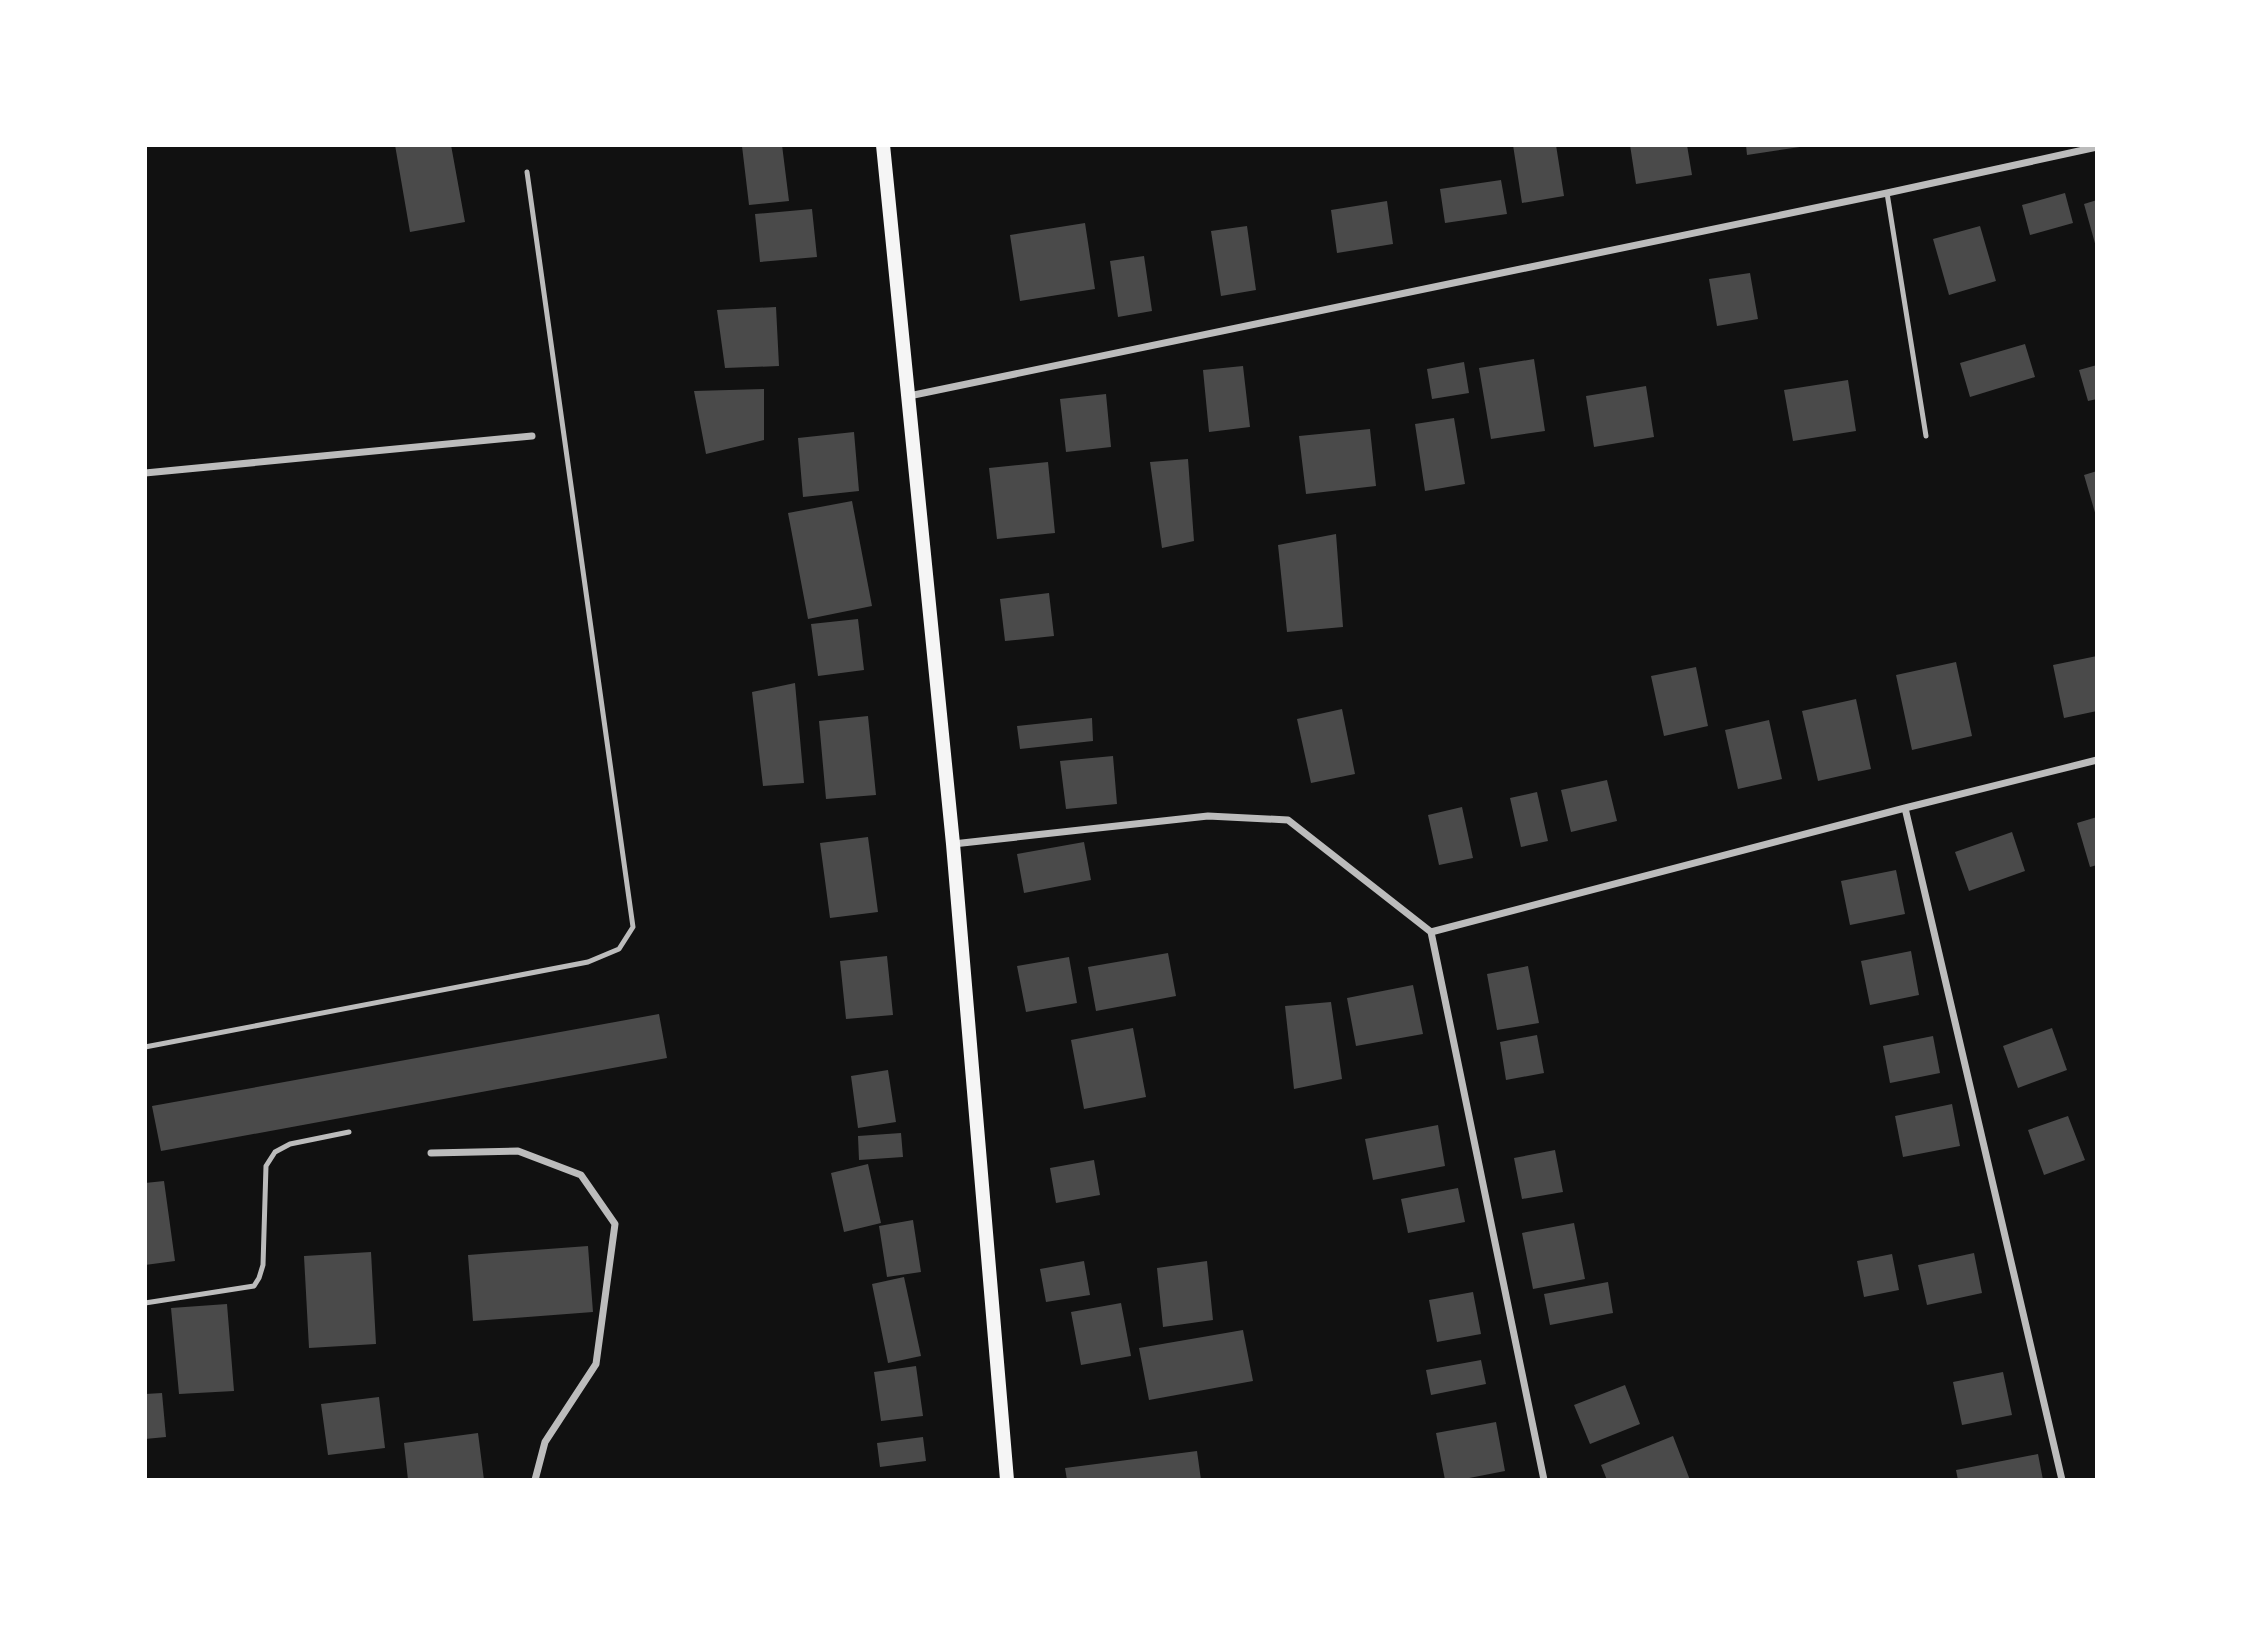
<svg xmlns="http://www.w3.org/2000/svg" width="2242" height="1625" viewBox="0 0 2242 1625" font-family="'IBM Plex Serif',serif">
<rect width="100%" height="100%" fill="#111"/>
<path fill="#4a4a4a" d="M395 145H451L465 222 410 232Z
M751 145H782L789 201 749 205 742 146Z
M1513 145H1556L1564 196 1522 203Z
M1630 145H1687L1692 175 1636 184Z
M1746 145H1800V147L1747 155Z
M1501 180 1507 214 1445 223 1440 189Z
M2065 193 2073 223 2030 235 2022 205Z
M2097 200V246L2096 247 2084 204Z
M1387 201 1393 244 1337 253 1331 210Z
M812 209 817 257 760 262 755 214Z
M1085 223 1095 289 1020 301 1010 235Z
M1247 226 1256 290 1221 296 1211 231Z
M1980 226 1996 281 1949 295 1933 239Z
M1144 256 1152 311 1118 317 1110 261Z
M1750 273 1758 319 1717 326 1709 279Z
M776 307 779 366 725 368 717 310Z
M2025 344 2035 377 1970 397 1960 363Z
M1534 359 1545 431 1491 439 1479 368Z
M1464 362 1469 393 1432 399 1427 369Z
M2097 365V399L2088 401 2079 370Z
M1243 366 1250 427 1209 432 1203 370Z
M1848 380 1856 431 1793 441 1784 390Z
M1646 386 1654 437 1594 447 1586 396Z
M764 389V440L706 454 694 391Z
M1106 394 1111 447 1066 452 1060 399Z
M1454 418 1465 484 1425 491 1415 424Z
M1370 429 1376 486 1306 494 1299 436Z
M854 432 859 491 803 497 798 438Z
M1188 459 1194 541 1162 548 1150 462Z
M1048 462 1055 533 997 539 989 468Z
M2097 471V516H2096L2084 475Z
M852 501 872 606 808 619 788 513Z
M1336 534 1343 627 1287 632 1278 545Z
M1049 593 1054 636 1005 641 1000 599Z
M858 619 864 670 818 676 811 624Z
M2097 656V711L2064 718 2053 665Z
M1956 662 1972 736 1912 750 1896 675Z
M1696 667 1708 726 1664 736 1651 676Z
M795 683 804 783 763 786 752 692Z
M1856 699 1871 769 1818 781 1802 711Z
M1342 709 1355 774 1311 783 1297 719Z
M868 716 876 795 826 799 819 721Z
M1092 718 1093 741 1020 749 1017 726Z
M1769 720 1782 779 1738 789 1725 730Z
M1113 756 1117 804 1066 809 1060 761Z
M1607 780 1617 821 1571 832 1561 790Z
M1537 792 1548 841 1521 847 1510 798Z
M1462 807 1473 858 1439 865 1428 815Z
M2097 817V865L2090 867 2077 823Z
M2012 832 2025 871 1969 891 1955 852Z
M868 837 878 912 830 918 820 843Z
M1084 842 1091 880 1024 893 1017 854Z
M1896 870 1905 914 1850 925 1841 881Z
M1911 951 1919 995 1870 1005 1861 961Z
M1168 953 1176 996 1096 1011 1088 967Z
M887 956 893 1015 846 1019 840 961Z
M1069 957 1077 1003 1026 1012 1017 966Z
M1528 966 1539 1023 1497 1030 1487 974Z
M1413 985 1423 1034 1356 1046 1347 998Z
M1331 1002 1342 1079 1294 1089 1285 1006Z
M659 1014 667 1058 161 1151 152 1106Z
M1133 1028 1146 1097 1084 1109 1071 1040Z
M2052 1028 2067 1070 2018 1088 2003 1046Z
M1537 1035 1544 1073 1506 1080 1500 1042Z
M1933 1036 1940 1073 1890 1083 1883 1046Z
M888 1070 896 1122 858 1128 851 1076Z
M1952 1104 1960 1146 1903 1157 1895 1116Z
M2068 1116 2085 1160 2044 1175 2028 1130Z
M1438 1125 1445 1166 1373 1180 1365 1139Z
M901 1133 903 1157 859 1160 858 1136Z
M1555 1150 1563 1192 1522 1199 1514 1158Z
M1094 1160 1100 1195 1056 1203 1050 1168Z
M868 1164 881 1223 844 1232 831 1173Z
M164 1181 175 1261 145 1265V1183Z
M1458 1188 1465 1222 1408 1233 1401 1199Z
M913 1220 921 1272 887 1277 879 1226Z
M1574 1223 1585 1279 1533 1289 1522 1233Z
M588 1246 593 1312 473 1321 468 1255Z
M371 1252 376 1344 309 1348 304 1256Z
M1974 1253 1982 1293 1927 1305 1918 1265Z
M1892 1254 1899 1290 1864 1297 1857 1261Z
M1084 1261 1090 1295 1046 1302 1040 1269Z
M1207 1261 1213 1320 1163 1327 1157 1268Z
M904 1277 921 1356 888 1363 872 1284Z
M1608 1282 1613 1313 1550 1325 1544 1294Z
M1473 1292 1481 1334 1437 1342 1429 1300Z
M1121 1303 1131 1356 1081 1365 1071 1312Z
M227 1304 234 1391 179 1394 171 1308Z
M1243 1330 1253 1381 1149 1400 1139 1348Z
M1481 1360 1486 1384 1431 1395 1426 1370Z
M916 1366 923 1416 881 1421 874 1372Z
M2003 1372 2012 1415 1962 1425 1953 1382Z
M1625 1385 1640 1424 1590 1444 1574 1405Z
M162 1393 166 1437 145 1439V1394Z
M379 1397 385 1448 328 1455 321 1404Z
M1496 1422 1505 1471 1459 1480H1445L1436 1433Z
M478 1433 484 1480H408L404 1443Z
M1673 1436 1690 1480H1607L1601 1465Z
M923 1437 926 1461 880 1467 877 1443Z
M1197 1451 1201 1480H1067L1065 1468Z
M2038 1454 2043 1480H1958L1956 1470Z"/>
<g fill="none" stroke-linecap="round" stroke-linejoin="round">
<path stroke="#bcbcbc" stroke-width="5" d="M1887 193 1926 436
M145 1047 588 962 619 949 633 927 527 172
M145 1303 254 1286 259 1278 263 1265 266 1166 275 1152 290 1144 349 1132"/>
<path stroke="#bcbcbc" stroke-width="7" d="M909 396 1887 193 2097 147
M145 473 532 436
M953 844 1208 816 1288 820 1431 932
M431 1153 518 1151 581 1175 615 1224 596 1364 545 1442 535 1480
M1544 1480 1431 932 1905 808
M2062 1480 1905 808 2097 760"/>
<path stroke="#f5f5f5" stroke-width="14" d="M883 145 953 844 1007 1480"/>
</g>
<rect width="2242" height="1625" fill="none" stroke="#ffffff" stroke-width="294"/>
</svg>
